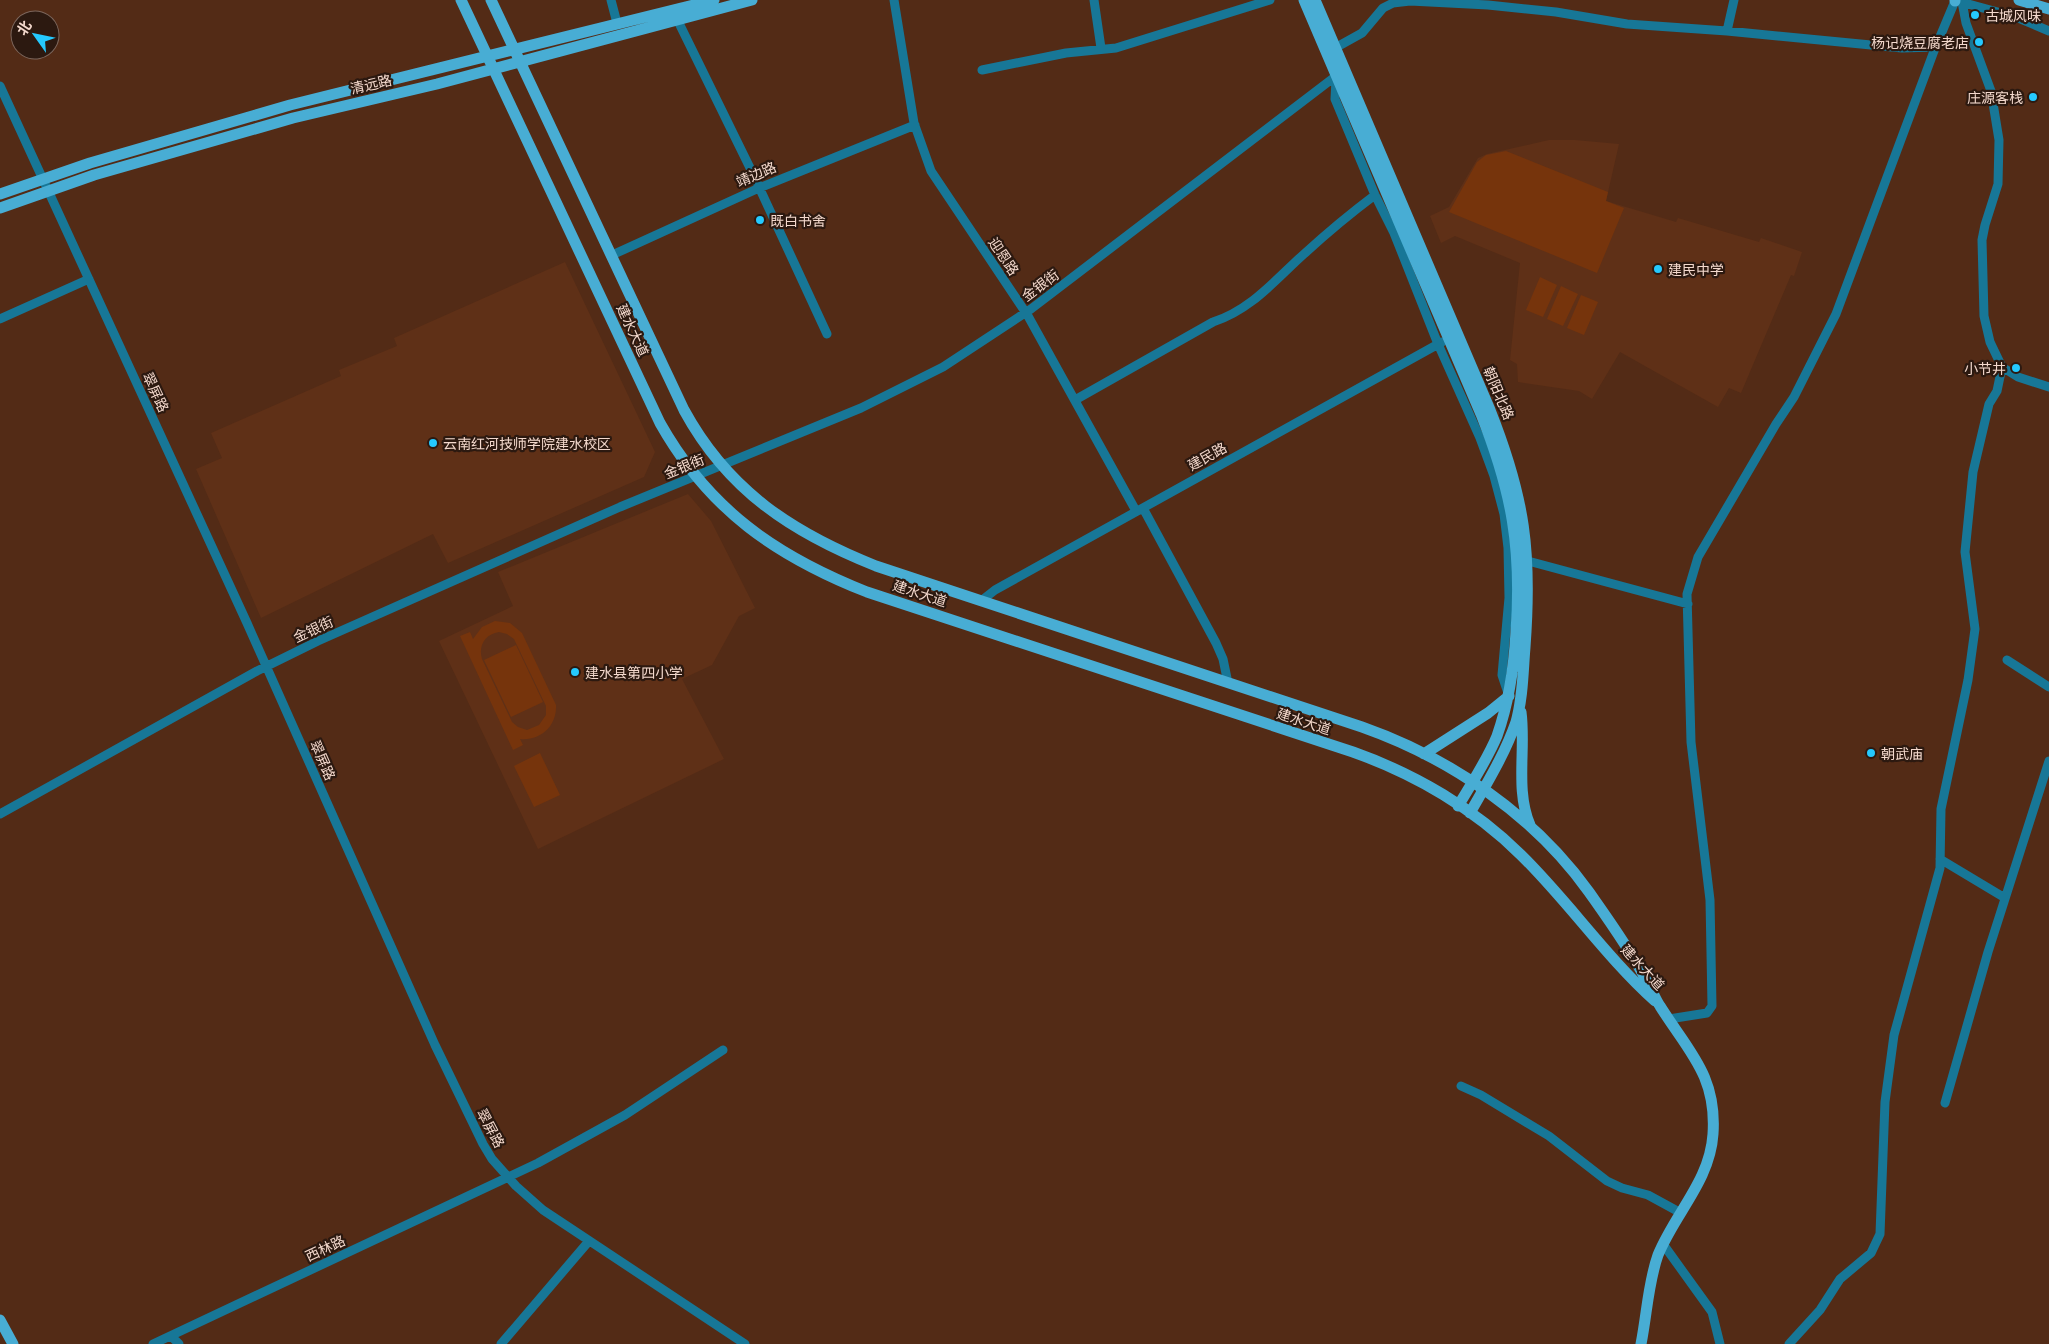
<svg xmlns="http://www.w3.org/2000/svg" width="2049" height="1344" viewBox="0 0 2049 1344" font-family="Inter,'Noto Sans SC',sans-serif">
<rect width="100%" height="100%" fill="#532b16"/>
<path fill="#5f3017" d="M1549 140H1575L1619 144 1606 201 1676 222 1678 218 1759 242 1761 238 1802 252 1794 276 1791 275 1741 393 1729 388 1718 407 1620 352 1592 399 1579 391 1518 382 1517 364 1510 360 1520 263 1455 236 1441 243 1430 216 1449 207 1478 158 1487 154Z
M565 262 655 452 644 477 448 563 433 534 261 618 196 469 222 458 211 433 341 376 339 370 397 346 394 338Z
M688 494 711 521 755 608 739 616 712 665 682 679 724 759 538 849 439 641 513 606 498 572Z"/>
<path fill="#76340c" fill-rule="evenodd" d="M1506 151 1608 192 1606 201 1624 208 1597 273 1449 212 1477 162 1486 155Z
M1540 277 1557 285 1543 317 1526 310Z
M1561 286 1578 294 1563 326 1547 319Z
M1581 295 1598 302 1584 335 1567 328Z
M495 621 510 623 522 633 556 705C557 726 541 741 520 739L523 745 513 750 460 636 470 632 473 639 482 627ZM499 632 507 634 514 639 546 706V715L539 725 527 730 518 727 512 722 482 659C478 646 485 634 499 632Z
M516 645 543 702 511 717 484 660Z
M540 753 560 795 534 807 514 766Z"/>
<g fill="none" stroke-linecap="round" stroke-linejoin="round">
<path stroke="#177797" stroke-width="9" d="M611 0 617 23
M894 0 914 123 931 171 1028 316 1136 511
M1094 0 1101 48
M1957 1 2016 17 2049 31
M1962 2 1966 23 1991 91 1999 140 1998 184 1985 225 1982 240 1984 316 1990 342 2002 367 2018 377 2049 387
M677 19 753 174 827 334
M1727 31 1734 0
M1335 48 1362 33 1383 8 1393 3 1410 1 1488 5 1556 12 1627 24 1727 31 1902 48 1935 47
M982 70 1066 53 1116 48 1270 0
M1336 79 1335 99 1375 195 1394 233 1438 344 1480 438 1494 476 1504 514 1508 548 1509 598 1502 675 1508 693
M0 86 247 623 435 1045 483 1144 492 1159 516 1186 543 1210 745 1344
M612 255 759 188 915 125
M0 319 89 279
M1075 400 1213 322C1251 310 1276 279 1304 254 1327 233 1351 213 1375 195
M1143 508 1216 643 1223 659 1228 683
M1528 561 1688 604
M981 601 995 590 1442 342
M2007 660 2049 687
M0 814 257 671 318 641 620 507 861 408 943 367 1031 309 1336 76
M1940 859 2005 898
M1669 1019 1707 1013 1712 1006 1710 900 1691 742 1687 594 1698 557 1776 424 1794 397 1836 314 1934 51 1955 1
M1461 1086 1481 1095 1549 1136 1607 1181 1622 1188 1648 1195 1681 1213
M1945 1103 1988 952 2049 761
M1663 1244 1712 1312 1720 1344
M171 1336 179 1344
M153 1344 538 1163 625 1115 723 1050
M501 1344 589 1241
M1789 1344 1820 1310 1840 1279 1871 1253 1880 1234 1885 1102 1894 1035 1940 868 1941 809 1968 680 1975 629 1965 552 1973 472 1989 404 1997 391 2002 367"/>
<path stroke="#48add4" stroke-width="11" d="M461 0 660 423C709 510 776 556 867 592L1353 752C1415 774 1475 809 1521 855 1568 901 1606 957 1655 1001
M491 0 684 410C728 491 793 533 876 566L1362 727C1450 758 1534 815 1589 892 1608 919 1629 948 1645 978 1651 987 1654 997 1660 1006 1688 1051 1717 1075 1713 1134 1710 1181 1675 1213 1658 1255 1648 1283 1647 1314 1641 1344
M1304 0 1481 414C1512 492 1522 548 1516 632 1514 668 1509 702 1497 736 1487 760 1472 783 1458 806
M1315 0 1490 410C1525 498 1532 552 1525 647 1523 671 1523 698 1516 722 1505 754 1487 783 1470 813
M1955 0V1
M2019 0 2049 9
M0 194 90 163 290 105 714 0
M0 208 94 175 293 118 437 84 752 0
M1521 712C1526 749 1515 790 1530 825
M1424 754 1488 713 1509 696
M0 1320 13 1344"/>
</g>
<g fill="#25c9fe" stroke="#2c1910" stroke-width="2">
<circle cx="1975" cy="15" r="5"/>
<circle cx="1979" cy="42" r="5"/>
<circle cx="2033" cy="97" r="5"/>
<circle cx="760" cy="220" r="5"/>
<circle cx="1658" cy="269" r="5"/>
<circle cx="2016" cy="368" r="5"/>
<circle cx="433" cy="443" r="5"/>
<circle cx="575" cy="672" r="5"/>
<circle cx="1871" cy="753" r="5"/>
</g>
<g text-anchor="middle" dominant-baseline="central" stroke-width="4.5" stroke-linejoin="round" paint-order="stroke">
<g font-size="14" fill="#f4d9cd" stroke="#2c1910" text-anchor="start">
<text x="1985" y="15">古城风味</text>
<text x="1969" y="42" text-anchor="end">杨记烧豆腐老店</text>
<text x="2023" y="97" text-anchor="end">庄源客栈</text>
<text x="770" y="220">既白书舍</text>
<text x="1668" y="269">建民中学</text>
<text x="2006" y="368" text-anchor="end">小节井</text>
<text x="443" y="443">云南红河技师学院建水校区</text>
<text x="585" y="672">建水县第四小学</text>
<text x="1881" y="753">朝武庙</text>
</g>
<g font-size="14" fill="#f4d9cd" stroke="#2c1910">
<text transform="translate(371 84) rotate(-13)">清远路</text>
<text transform="translate(756 174) rotate(-23)">靖边路</text>
<text transform="translate(1004 256) rotate(56)">迎恩路</text>
<text transform="translate(1040 285) rotate(-37)">金银街</text>
<text transform="translate(633 330) rotate(65)">建水大道</text>
<text transform="translate(156 392) rotate(65)">翠屏路</text>
<text transform="translate(1499 393) rotate(67)">朝阳北路</text>
<text transform="translate(1207 456) rotate(-29)">建民路</text>
<text transform="translate(684 466) rotate(-22)">金银街</text>
<text transform="translate(920 593) rotate(18)">建水大道</text>
<text transform="translate(313 629) rotate(-25)">金银街</text>
<text transform="translate(1304 721) rotate(18)">建水大道</text>
<text transform="translate(323 760) rotate(66)">翠屏路</text>
<text transform="translate(1643 967) rotate(47)">建水大道</text>
<text transform="translate(491 1128) rotate(62)">翠屏路</text>
<text transform="translate(325 1248) rotate(-25)">西林路</text>
</g>
</g>
<g transform="translate(35 35) rotate(303)"><circle r="24" fill="#2c1910" stroke="#7c665c"/>
<path d="M0-4L9 19L0 12L-9 19Z" fill="#25c9fe"/>
<text y="-8" font-size="14" font-weight="bold" text-anchor="middle" fill="#f4d9cd">北</text>
</g>
</svg>
